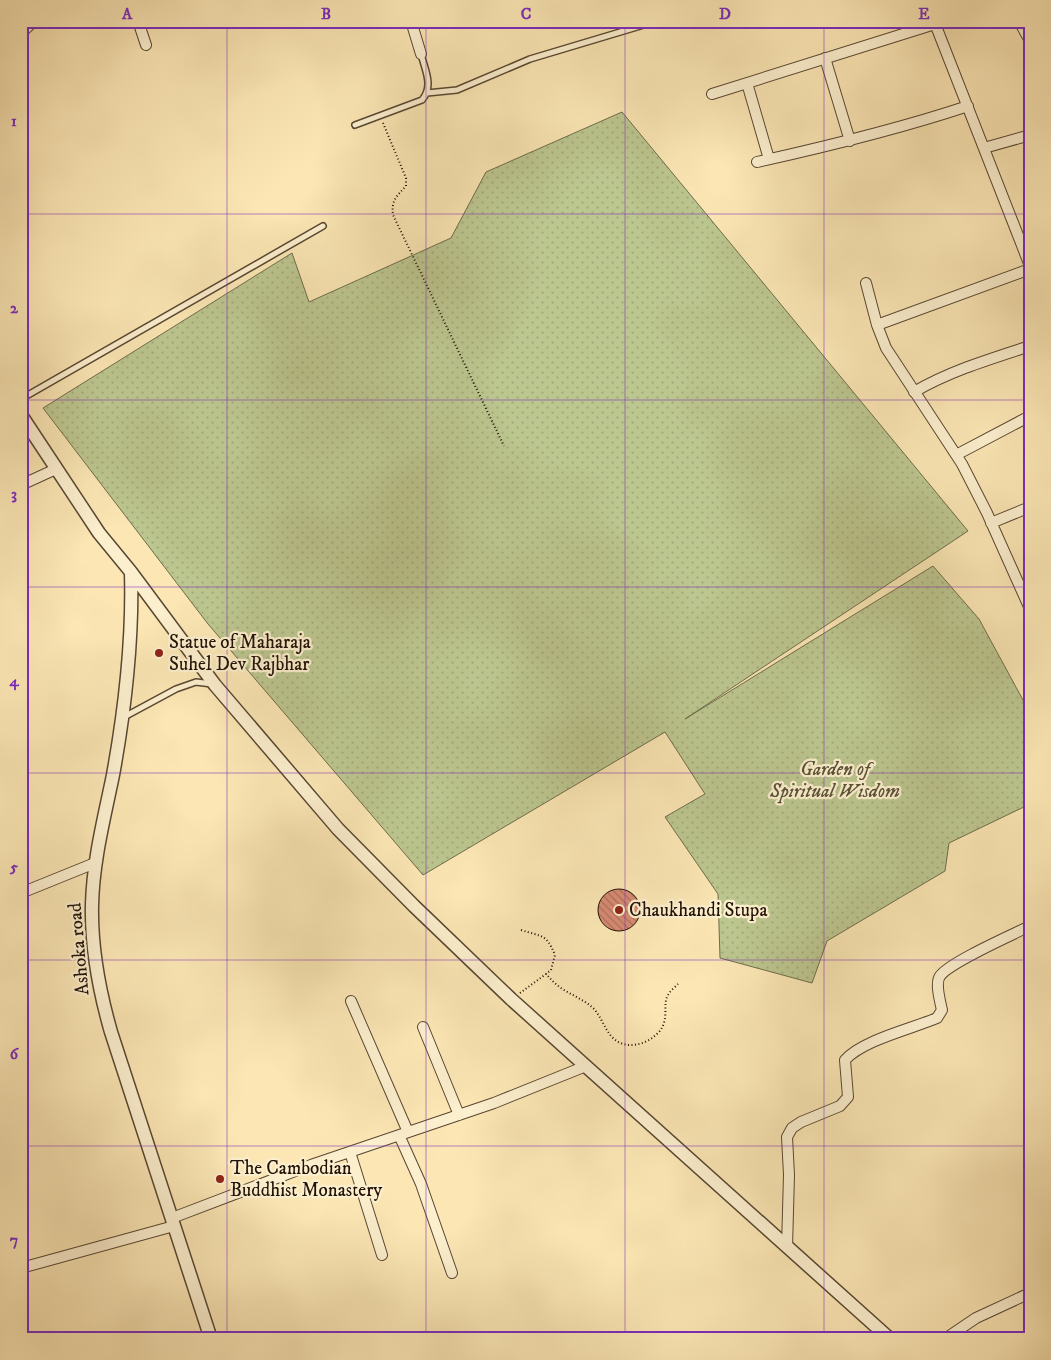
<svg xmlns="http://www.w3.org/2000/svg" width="1051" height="1360" viewBox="0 0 1051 1360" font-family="'IM FELL DW Pica',serif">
<defs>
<pattern id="grass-dots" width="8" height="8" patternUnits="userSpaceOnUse" patternTransform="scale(1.25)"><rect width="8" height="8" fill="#bcc68f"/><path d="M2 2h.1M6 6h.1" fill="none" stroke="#a1a97a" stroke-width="1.8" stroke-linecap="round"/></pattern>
<pattern id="building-back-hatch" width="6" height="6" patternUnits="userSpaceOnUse" patternTransform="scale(1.25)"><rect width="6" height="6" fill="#d78b74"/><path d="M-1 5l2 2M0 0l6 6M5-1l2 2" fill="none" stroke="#ae705d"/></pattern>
</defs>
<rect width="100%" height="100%" fill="#fbe6b4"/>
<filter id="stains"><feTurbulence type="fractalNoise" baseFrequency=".004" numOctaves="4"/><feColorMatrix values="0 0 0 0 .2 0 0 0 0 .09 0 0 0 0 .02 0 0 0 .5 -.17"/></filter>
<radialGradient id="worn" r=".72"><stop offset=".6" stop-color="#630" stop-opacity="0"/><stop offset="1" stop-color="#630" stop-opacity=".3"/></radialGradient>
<path fill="url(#grass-dots)" stroke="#6e6c4b" d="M622 112 968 531 685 719 933 566 979 619 1030 713V804L949 843 945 871 827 941 812 983 720 958 718 894 665 817 705 794 665 732 423 875 208 624 43 408 292 253 309 302 451 238 486 172Z"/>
<path fill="url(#building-back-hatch)" stroke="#211207" d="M598 910a21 21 0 1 1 42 0a21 21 0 1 1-42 0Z"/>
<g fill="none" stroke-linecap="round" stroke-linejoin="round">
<defs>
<path id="service" d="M427 93 457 90 530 59 657 21
M355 125 422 100C434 86 425 70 421 54
M21 399 323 226
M124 717 176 689 196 682 212 684"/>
<path id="minor" d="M138 21 146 45
M411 21 421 54
M934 21 1030 266
M1019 21 1030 41
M21 33 34 21
M825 58 850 141
M747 83 769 159
M712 94 935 24
M984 148 1030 135
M757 162C829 146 899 129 968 106
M866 283 877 325 886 348 962 464 987 513 1030 609
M877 325 1030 269
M914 392C950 371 990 359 1030 346
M956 455 1030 416
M21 485 56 469
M991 523 1030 507
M21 893 95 863
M351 1001 408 1132
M423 1027 459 1115
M399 1135 421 1184 452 1273
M350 1152 382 1255
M172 1218 311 1165 494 1103 586 1066
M787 1247 789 1175 787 1137 792 1128 801 1122 840 1106 848 1097 845 1060C863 1040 911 1029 937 1018L942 1010C940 1001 935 983 940 976 950 962 1012 935 1030 926
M21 1268 174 1226
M945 1339 976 1318 1030 1293"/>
<path id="tertiary" d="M21 415 99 533 131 572 215 685 338 829 414 906 511 999 890 1339
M131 572C133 639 125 709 113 775 104 819 93 861 92 905 91 949 99 990 111 1032L211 1339"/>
</defs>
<use href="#service" stroke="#584732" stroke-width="8"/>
<use href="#minor" stroke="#584732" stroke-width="12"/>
<use href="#tertiary" stroke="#584732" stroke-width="15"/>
<path stroke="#211207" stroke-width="2" stroke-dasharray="1 2.5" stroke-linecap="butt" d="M383 123 406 178V186C397 196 391 200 393 215L504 446
M521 930C542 937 546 933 555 955L551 970 546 974
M520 993 546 974C550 978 553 982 557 985 568 994 582 998 593 1008 601 1016 604 1028 612 1037 625 1051 647 1045 659 1032 670 1019 662 1005 668 995 670 991 675 987 678 984"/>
<use href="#service" stroke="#fcefce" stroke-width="5"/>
<use href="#minor" stroke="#fcefce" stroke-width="10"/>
<use href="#tertiary" stroke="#fcefce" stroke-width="12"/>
</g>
<path fill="none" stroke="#7b2cbf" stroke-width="1" stroke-opacity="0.55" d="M227 21V1339M426 21V1339M625 21V1339M824 21V1339M21 214H1030M21 400H1030M21 587H1030M21 773H1030M21 960H1030M21 1146H1030"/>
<g fill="#8f2418" stroke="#fcefce" stroke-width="2">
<circle cx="159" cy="653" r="5"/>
<circle cx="619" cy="910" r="5"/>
<circle cx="220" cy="1179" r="5"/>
</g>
<g text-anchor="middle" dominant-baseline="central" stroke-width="4.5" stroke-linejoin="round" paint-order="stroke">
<g font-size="19" fill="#211207" stroke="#fcefce" text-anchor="start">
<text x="169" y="642">Statue of Maharaja<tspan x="169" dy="22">Suhel Dev Rajbhar</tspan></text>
<text x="629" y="910">Chaukhandi Stupa</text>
<text x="230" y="1168">The Cambodian<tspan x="230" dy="22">Buddhist Monastery</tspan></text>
</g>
<g font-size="19" font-style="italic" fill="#575137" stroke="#fcefce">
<text x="835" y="769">Garden of<tspan x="835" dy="22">Spiritual Wisdom</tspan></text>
</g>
<g font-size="19" fill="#211207" stroke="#fcefce">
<text transform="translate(79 949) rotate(-95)">Ashoka road</text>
</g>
</g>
<rect width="1051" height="1360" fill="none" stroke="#fbe6b4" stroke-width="55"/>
<rect x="28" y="28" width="996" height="1304" fill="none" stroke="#7b2cbf" stroke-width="2"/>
<g font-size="16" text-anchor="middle" font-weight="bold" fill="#7b2cbf">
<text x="127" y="19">A</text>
<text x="326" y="19">B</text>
<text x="526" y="19">C</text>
<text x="725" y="19">D</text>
<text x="924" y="19">E</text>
<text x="14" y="126">1</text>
<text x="14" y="313">2</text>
<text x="14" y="499">3</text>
<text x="14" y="686">4</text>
<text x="14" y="872">5</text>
<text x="14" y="1059">6</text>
<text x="14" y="1245">7</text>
</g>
<rect width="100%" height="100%" filter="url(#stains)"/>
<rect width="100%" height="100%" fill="url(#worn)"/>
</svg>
